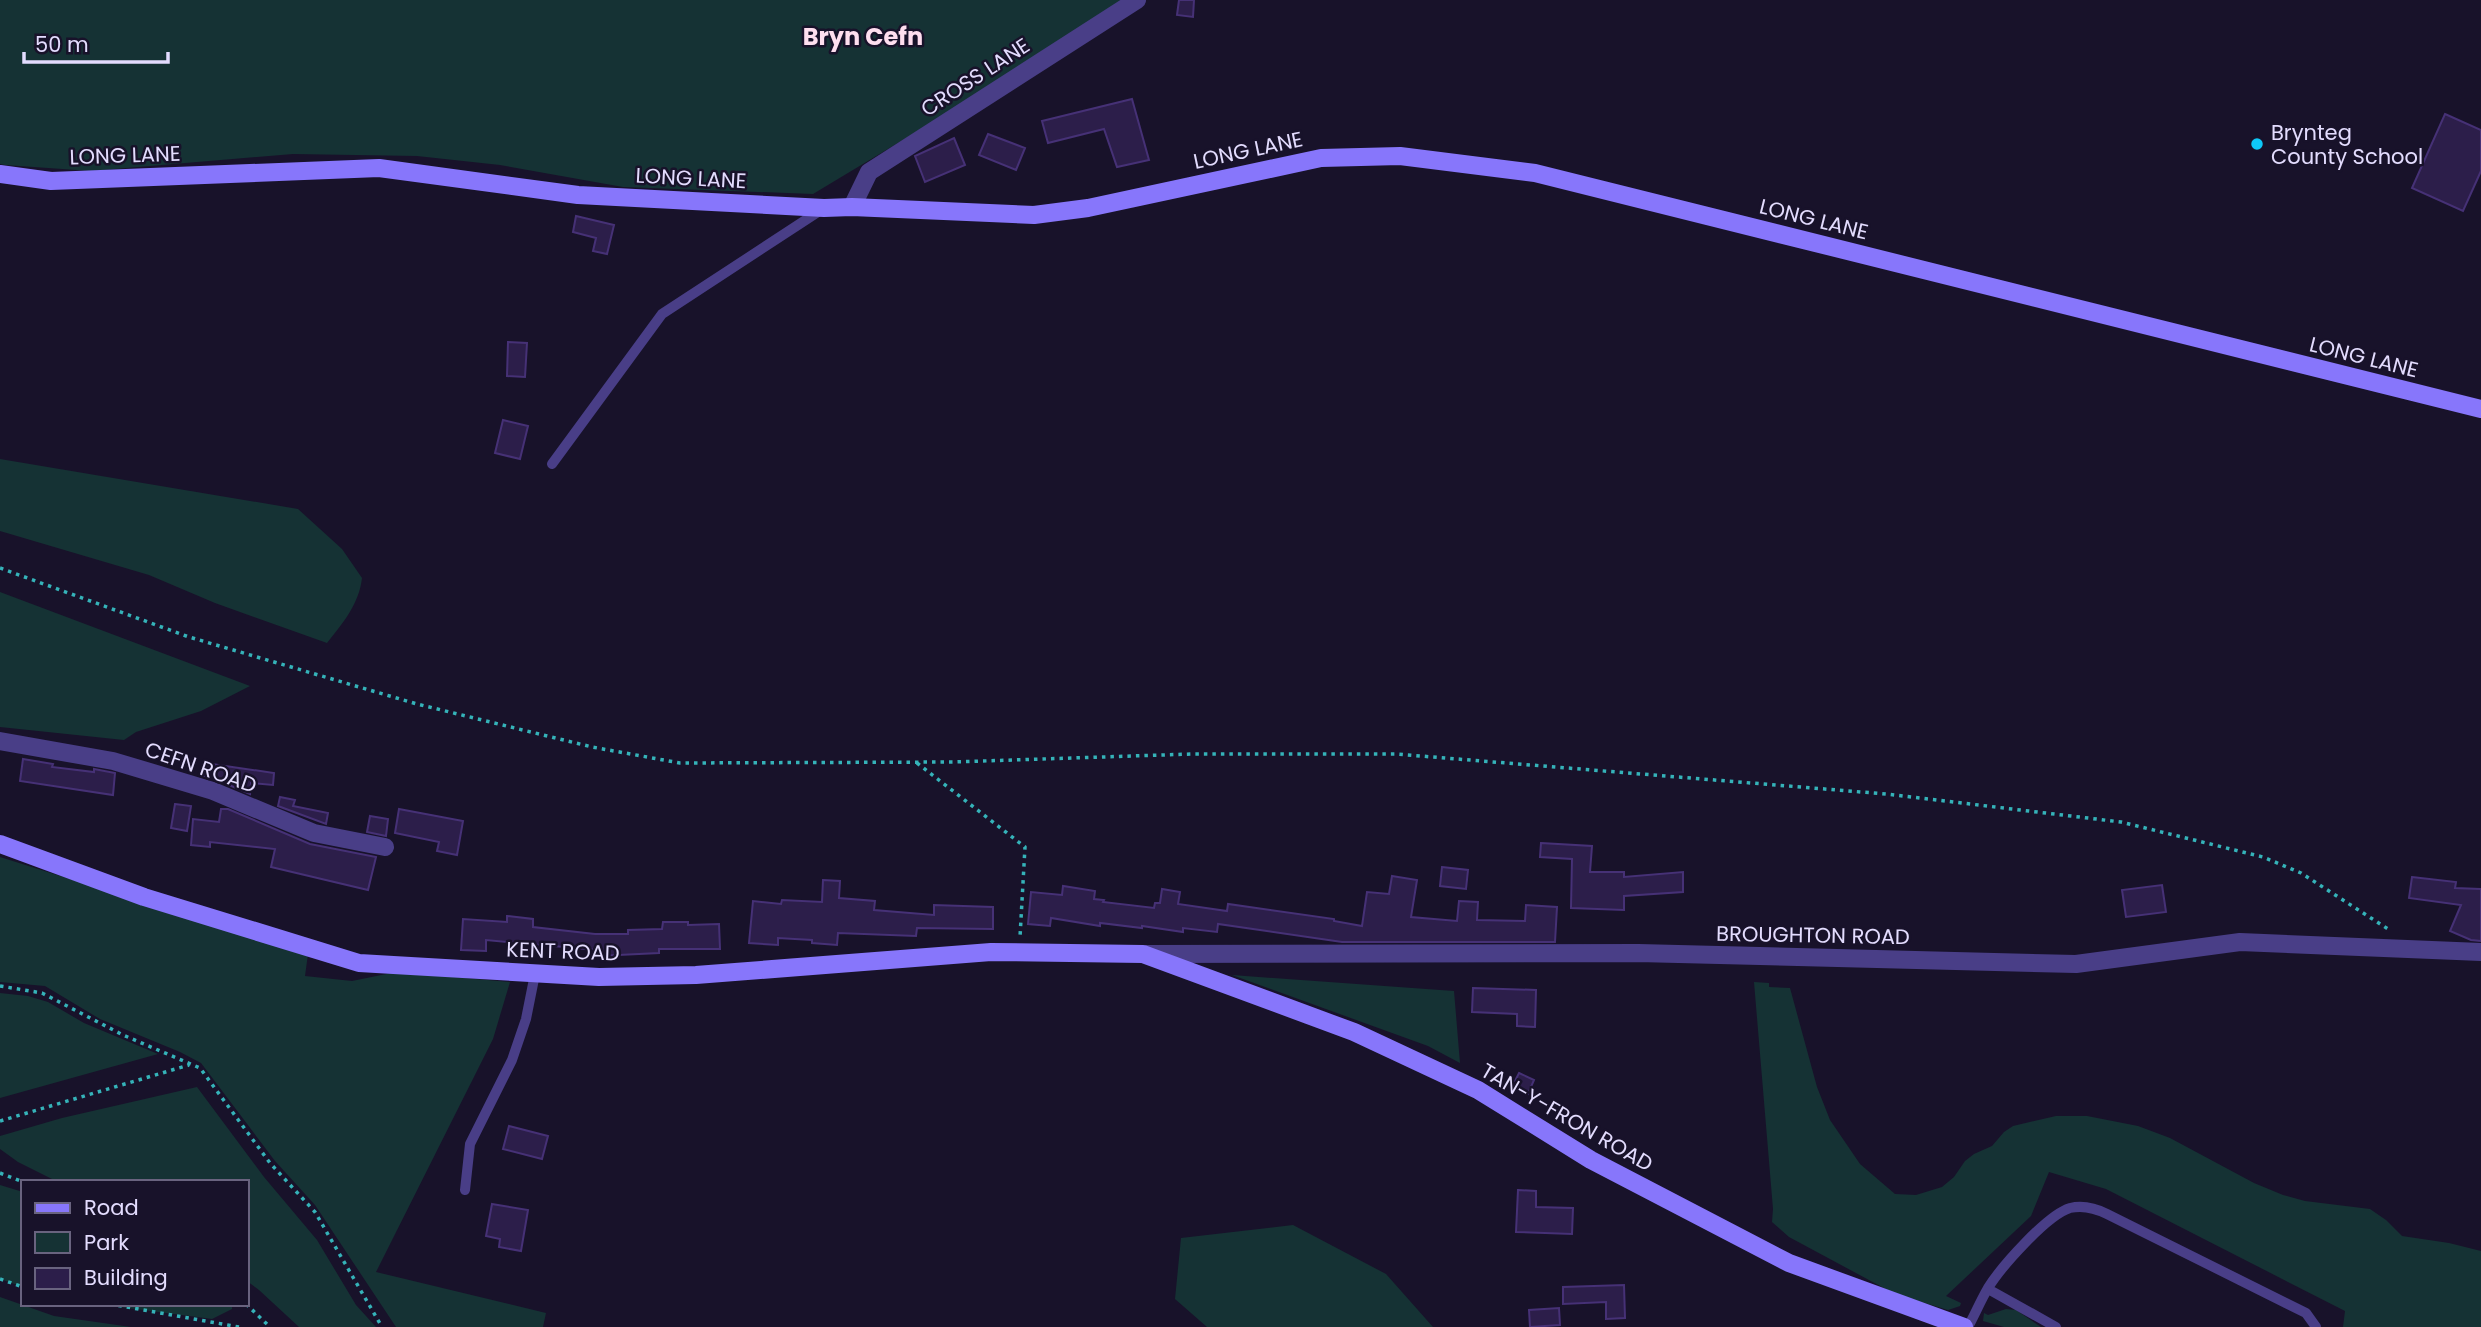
<svg xmlns="http://www.w3.org/2000/svg" width="2481" height="1327" viewBox="0 0 2481 1327" font-family="Poppins,sans-serif">
<rect width="100%" height="100%" fill="#18122a"/>
<path fill="#153234" d="M0 0H1123L1049 52 813 194 623 187 500 165 417 156 293 154 91 171 5 165 0 164Z
M0 459 298 509 342 549 362 578C359 604 343 623 327 643L215 603 149 575 0 531Z
M0 592 250 686 201 711 136 732 124 740 0 727Z
M0 857 308 954 305 976 352 981 396 972 510 982 493 1039 376 1272 546 1313 543 1327H396L315 1205 275 1161 201 1063 180 1052 100 1019 45 986 0 982Z
M1232 975 1454 991 1460 1063 1428 1046Z
M1754 982 1769 983V987L1790 988 1817 1087 1830 1120 1860 1164 1895 1194 1916 1195 1942 1187 1954 1177 1965 1161 1974 1154 1992 1146 2004 1132 2013 1126 2056 1116H2087L2138 1126 2170 1138 2254 1183 2283 1195 2305 1201 2370 1209 2386 1220 2402 1236 2449 1243 2481 1251V1327H2343L2345 1311 2106 1189 2049 1172 2031 1216 1946 1296 1961 1303 1960 1306 1948 1310 1895 1294 1789 1237 1772 1222 1773 1209Z
M0 993 28 996 48 1002 84 1023 158 1054 0 1098Z
M197 1087 264 1177 317 1240 356 1305 376 1327H299L259 1290 247 1281V1182H58L18 1162 0 1149V1136L62 1118Z
M0 1185 23 1192V1287L0 1279Z
M1293 1225 1386 1274 1433 1327H1207L1175 1299 1181 1238Z
M0 1297 54 1316 131 1327H0Z
M97 1304H232V1309L212 1319Z
M2006 1309 2016 1310 2041 1327H2004L1983 1321 1984 1313 1988 1315Z"/>
<path fill="#2c1e4a" stroke="#463176" stroke-width="2" d="M1179 0H1194L1193 17 1177 15Z
M1132 99 1149 160 1117 167 1104 129 1048 143 1042 121Z
M2445 114 2481 130V171L2463 211 2412 188Z
M988 134 1025 148 1016 170 979 155Z
M954 138 965 165 925 182 915 156Z
M576 216 614 225 607 254 593 251 596 238 573 232Z
M508 342 527 343 525 377 507 376Z
M503 420 528 426 520 459 495 453Z
M23 759 53 764 52 767 94 772V769L115 773 113 795 20 781Z
M205 763 274 773 273 785 251 783 250 794 231 786 232 781 204 776Z
M280 797 295 800 293 806 328 813 326 824 278 806Z
M175 804 191 806 187 831 171 828Z
M221 809H228L310 844 376 857 368 890 271 867 275 849 210 842V847L191 845 193 819 219 822Z
M399 809 463 821 457 855 437 851 439 842 395 833Z
M370 816 388 819 386 836 367 832Z
M1541 843 1592 846 1590 872H1624V877L1683 872V892L1624 896V910L1571 908 1572 859 1540 857Z
M1442 867 1468 870 1466 889 1440 886Z
M1392 876 1417 880 1411 917 1457 921 1459 901 1478 902 1477 920 1525 921 1526 905 1557 907 1555 942H1342L1218 924 1217 932 1183 928V932L1142 926V928L1100 923V926L1051 918 1050 926 1028 924 1031 892 1062 895 1063 886 1095 891 1094 899 1104 900 1103 902 1154 908 1155 903H1160L1162 889 1180 892 1178 904 1227 911 1228 904 1334 919V921L1362 926 1367 892 1389 894Z
M2412 877 2456 882 2455 888 2481 889V941L2471 940 2450 931 2461 905 2409 898Z
M823 880 840 881 839 898 875 901 874 910 934 915V905L993 907V929L917 928 916 936 838 933 837 945 812 943V940L778 938V945L749 943 753 901 781 904 782 900 822 902Z
M2162 885 2166 912 2126 917 2122 890Z
M507 916 533 919V927L595 934H628V930L662 929 663 922H688V925L719 924 720 949H659V953L598 956V950L486 940V951L461 950 463 919 507 922Z
M1473 988 1536 990 1535 1027 1517 1026V1014L1472 1012Z
M1519 1073 1534 1080 1528 1094 1512 1087Z
M509 1126 548 1136 542 1159 503 1149Z
M1518 1190 1536 1191V1207L1573 1208 1572 1234 1516 1232Z
M492 1204 528 1210 521 1251 499 1247 500 1239 486 1236Z
M1624 1285 1625 1318 1606 1319V1302L1563 1304V1287Z
M1559 1308 1560 1325 1530 1327 1529 1310Z"/>
<g fill="none" stroke-linecap="round" stroke-linejoin="round">
<path stroke="#35b3b9" stroke-width="3.5" stroke-dasharray="3.5 5" stroke-linecap="butt" d="M0 568 189 637 417 704 592 747 680 763 953 762 1191 754H1396L1886 794 2121 822 2263 857 2301 873 2388 929
M917 763 1025 847 1020 937
M0 986 42 993 123 1035 200 1068 270 1163 315 1212 382 1327
M0 1121 189 1065
M0 1173 23 1182
M0 1279 23 1287
M110 1304 239 1327
M246 1304 270 1327"/>
<path stroke="#493e87" stroke-width="10" d="M552 464 662 314 824 208
M465 1190 470 1144 512 1060 526 1019 535 974
M1988 1289 2056 1327
M1968 1327C1975 1314 1981 1300 1988 1288 2001 1267 2047 1215 2070 1208 2083 1205 2095 1208 2107 1214L2306 1313 2316 1327"/>
<path stroke="#493e87" stroke-width="18" d="M852 207 869 172 1137 0
M0 741 113 761 213 791 314 833 385 847
M1146 954 1638 953 2076 964 2240 942 2481 952"/>
<path stroke="#8776fb" stroke-width="18" d="M0 174 51 181 379 168 578 195 824 208 852 207 1034 215 1088 208 1321 158 1400 156 1535 173 2481 409
M0 844 144 897 359 963 599 977 696 975 991 952 1143 954 1354 1032 1478 1090 1591 1160 1789 1263 1964 1327"/>
</g>
<circle fill="#0ec8f8" stroke="#18122a" stroke-width="2.5" cx="2257" cy="144" r="7"/>
<g text-anchor="middle" dominant-baseline="central" stroke-width="5" stroke-linejoin="round" paint-order="stroke">
<g font-size="21" fill="#e3dcfe" stroke="#18122a">
<text transform="translate(975 77) rotate(-33)">CROSS LANE</text>
<text transform="translate(1248 150) rotate(-12)">LONG LANE</text>
<text transform="translate(125 155) rotate(-2)">LONG LANE</text>
<text transform="translate(691 178) rotate(3)">LONG LANE</text>
<text transform="translate(1814 219) rotate(14)">LONG LANE</text>
<text transform="translate(2364 357) rotate(14)">LONG LANE</text>
<text transform="translate(201 767) rotate(19)">CEFN ROAD</text>
<text transform="translate(1813 935) rotate(1)">BROUGHTON ROAD</text>
<text transform="translate(563 951) rotate(2)">KENT ROAD</text>
<text transform="translate(1567 1117) rotate(30)">TAN-Y-FRON ROAD</text>
</g>
<g font-size="21" fill="#e3dcfe" stroke="#18122a" text-anchor="start">
<text x="2271" y="132">Brynteg<tspan x="2271" dy="24">County School</tspan></text>
</g>
<g font-size="24" font-weight="bold" fill="#fedeef" stroke="#18122a">
<text x="863" y="36">Bryn Cefn</text>
</g>
</g>
<rect x="21" y="1180" width="228" height="126" fill="#18122a" stroke="#69637f" stroke-width="2"/>
<rect x="35" y="1203" width="35" height="10" fill="#8776fb" stroke="#69637f" stroke-width="2"/>
<text x="84" y="1215" font-size="21" fill="#e3dcfe">Road</text>
<rect x="35" y="1232" width="35" height="21" fill="#153234" stroke="#69637f" stroke-width="2"/>
<text x="84" y="1250" font-size="21" fill="#e3dcfe">Park</text>
<rect x="35" y="1268" width="35" height="21" fill="#2c1e4a" stroke="#69637f" stroke-width="2"/>
<text x="84" y="1285" font-size="21" fill="#e3dcfe">Building</text>
<path d="M24 52v10h144v-10" fill="none" stroke="#e3dcfe" stroke-width="3.5"/>
<text x="35" y="52" font-size="21" fill="#e3dcfe" stroke="#18122a" stroke-width="5" paint-order="stroke">50 m</text>
</svg>
